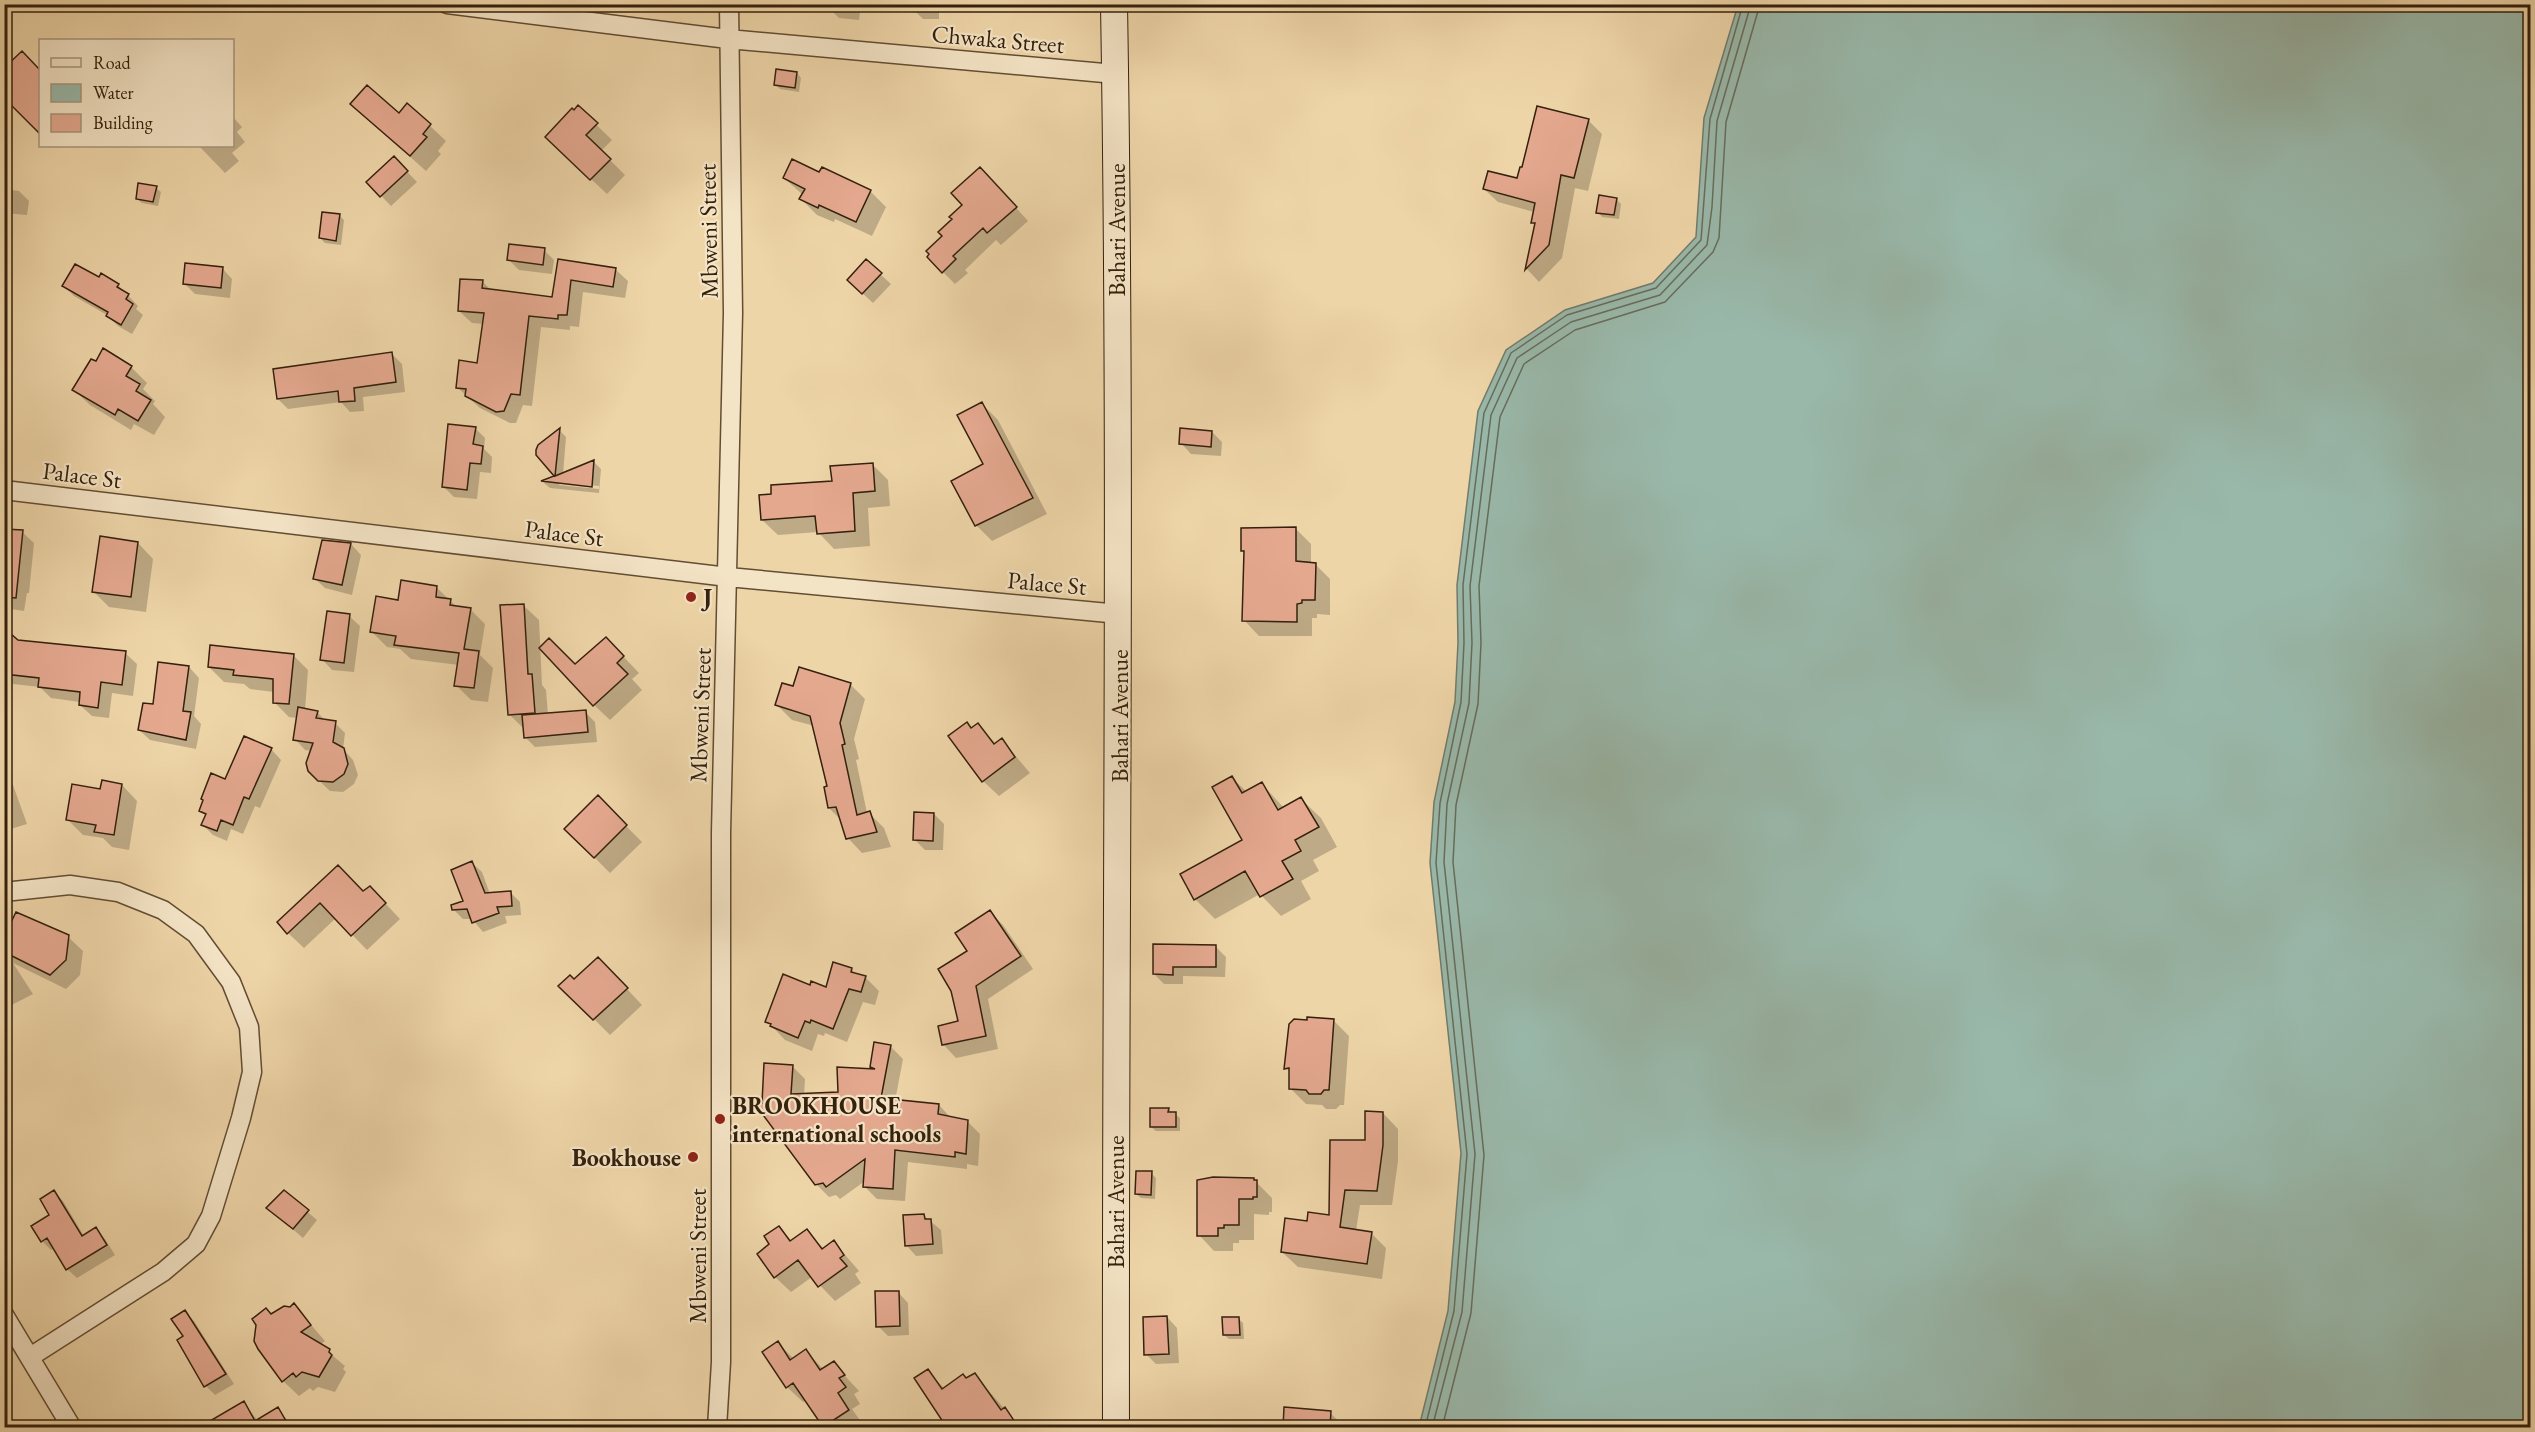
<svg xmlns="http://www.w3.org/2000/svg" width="2535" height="1432" viewBox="0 0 2535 1432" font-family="'EB Garamond',serif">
<rect width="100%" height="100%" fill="#eed5a8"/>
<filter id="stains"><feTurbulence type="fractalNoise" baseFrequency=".00333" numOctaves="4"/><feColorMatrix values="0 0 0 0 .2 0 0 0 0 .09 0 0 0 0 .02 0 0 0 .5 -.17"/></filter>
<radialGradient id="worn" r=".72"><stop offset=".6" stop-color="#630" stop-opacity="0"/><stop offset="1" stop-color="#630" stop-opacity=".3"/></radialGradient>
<path fill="#99b8aa" stroke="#717b6b" stroke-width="1.5" d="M1738 5H2530V1427H1419L1448 1311 1461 1153 1430 863 1434 802 1455 702 1458 643 1457 585 1478 411 1506 350 1565 310 1653 283 1696 237 1704 118Z"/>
<path fill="#0003" fill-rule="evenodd" d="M829 4H861L859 20 839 18 829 8Z
M913 4H939V19H923L913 9Z
M22 53 40 72V132L4 96Z
M797 73 801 78 799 92 780 89 776 85Z
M408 105 446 141 438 151 441 154 426 171 368 119 399 115Z
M578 107 612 140 601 151 625 175 607 194 562 152 574 112Z
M232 116 242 127 237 132 245 142 232 153 239 161 225 173 199 146H232Z
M1588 120 1602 134 1588 191 1575 188 1562 258 1539 282 1527 269 1536 226 1532 222 1534 212 1498 202 1484 189 1518 180 1523 169Z
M394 158 417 182 391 206 368 182Z
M820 174 870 191 886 207 872 236 835 219 834 222 817 215 801 199 803 195 784 178Z
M993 182 1028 221 1001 245 996 240 965 270 968 273 955 284 943 272 944 236 954 219Z
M156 188 161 192 158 206 142 203 137 199Z
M4 189 19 191 29 201 27 215 4 213Z
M1616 199 1621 204 1619 219 1602 217 1598 212Z
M339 215 344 220 341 245 325 243 320 238Z
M544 250 554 260 552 274 519 270 509 260Z
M559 261 615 269 628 281 625 298 583 292 579 327 570 326V330L541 327 532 406 523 405 516 423H510L480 408 457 387 478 364 484 324 472 323 459 311 482 281 492 291 553 299Z
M222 268 232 279 230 298 195 294 185 284Z
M880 274 891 284 873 303 859 290Z
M99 280 118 285 138 306 136 309 143 315 132 334 118 326 107 315 74 296 64 286Z
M392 354 402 364 405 392 363 397 364 411 350 412 341 402 288 409 278 399Z
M131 367 147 383 143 389 155 401 153 404 165 417 154 435 134 424 131 430 90 405 74 390Z
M982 404 998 420 1047 514 992 541 976 525 985 465Z
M475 428 485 438 484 449 492 457 491 473 480 472 477 499 454 497 443 486Z
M559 430 566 437 563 474 594 462 601 469 599 493 550 488 543 482 556 477 538 455ZM560 482 599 486V489L559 485Z
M1212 432 1222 442 1221 456 1191 454 1181 443Z
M873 465 888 480 890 506 868 508 870 546 834 549 818 532 778 535 762 520 773 495 833 482Z
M1296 529 1311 544V564H1315L1330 579V615L1317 614V618H1312V636H1259L1244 620 1245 553 1242 550Z
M4 530 22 532 34 543 29 593H27L24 611 4 608Z
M323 541 351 544 361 555 352 595 325 588 314 578Z
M138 543 153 559 146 612 109 607 93 591Z
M437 588 457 607 470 609 485 624 480 655 493 668 488 702 471 700 456 685 459 665 411 659 400 649 387 647 372 632 399 602Z
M524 606 539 620 542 685 546 690 548 715 585 712 595 722 597 742 535 747 525 737V730L509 714Z
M349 616 360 626 354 672 332 670 322 659Z
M4 634 17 641 125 653 137 664 133 696 112 693 109 718 92 716 80 705V702L51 698 40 687 4 683Z
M621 654 639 673 632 679 642 690 610 720 594 705 575 666Z
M293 655 308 670 305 710 317 712 327 722 335 723 345 733 343 749 353 760 358 775 354 784 343 792 330 791 309 771 312 751 305 750 295 739 298 718 289 717 274 702V692L250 689 244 684 224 682 209 667Z
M189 667 199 678 194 716 201 724 196 749 150 740 139 730 154 706Z
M850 684 865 699 854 739 859 759 856 760 867 813H869L884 828 891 847 862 853 848 838 842 821 829 808V787L815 726 792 720 777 705 794 688Z
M978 725 996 744 1002 740 1030 773 999 796 983 781 972 729Z
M271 749 281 760 260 808 255 806 243 834 231 829 227 841 213 835 203 825 207 817 200 810 226 781Z
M4 760 27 824 4 831Z
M1232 778 1247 792 1262 784 1284 808 1301 799 1321 818 1337 847 1313 860 1319 871 1301 881 1311 899 1281 916 1260 894 1215 919 1195 899 1244 841Z
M122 785 137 801 129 850 112 847 103 838 83 835 67 819Z
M598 798 642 842 610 873 566 829Z
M934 814 944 824 943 850H925L914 839Z
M472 863 482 872 490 894 510 892 520 902 521 915 505 916 507 923 483 932 472 919H463L453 909 465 902Z
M338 867 364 893 385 903 400 919 367 950 336 918 304 948 288 933Z
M990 912 1003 925 1033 969 988 999 998 1049 956 1058 943 1044 960 1022 969 951Z
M68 937 83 951 80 975 66 989 13 963 33 994 4 1009V941Z
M1215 946 1226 957 1225 977 1183 976V984H1164L1154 974Z
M851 969 857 975 865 977 879 991 875 1005 863 1002 847 1042 825 1033 824 1036 818 1034 812 1051 785 1040 767 1021 810 986 827 989Z
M614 975 642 1005 610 1035 561 986Z
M1334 1021 1349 1036 1344 1105H1340L1336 1109H1326L1322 1105 1306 1104 1290 1088 1291 1073 1286 1068Z
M890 1046 903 1059 895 1101 939 1105 951 1118 967 1121 980 1134 978 1166 967 1164V1169L908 1162 905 1201 877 1199 864 1186 865 1181 840 1199 836 1195 829 1197 816 1184 763 1104 792 1066 805 1079 804 1095 839 1093 875 1071 871 1067Z
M1168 1109 1180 1118V1131H1156L1151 1127Z
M1383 1113 1398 1129V1161L1392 1205H1360L1356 1231 1371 1233 1386 1248 1382 1279 1298 1267 1282 1252 1308 1223 1330 1217Z
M1151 1173 1156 1178 1155 1199 1141 1198 1136 1194Z
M1253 1179 1272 1198V1212H1269V1215L1254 1214V1240H1239V1243H1233V1251H1214L1199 1235Z
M54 1192 63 1201 84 1236 95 1229 105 1239 115 1255 77 1278 67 1269 55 1248 51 1250 42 1241 51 1215Z
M284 1192 317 1220 303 1238 268 1208Z
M924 1216 941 1230 943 1254 916 1256 906 1245Z
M779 1228 792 1241 807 1231 824 1249 834 1242 859 1271 855 1274 861 1283 835 1301 812 1277 791 1292 775 1277 772 1245Z
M898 1292 908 1303 909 1335 888 1336 878 1326Z
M294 1305 325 1341 320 1345 345 1366 343 1369 346 1372 335 1392 318 1387 313 1391 310 1388 299 1396 283 1381 272 1316Z
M185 1312 194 1321 234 1384 215 1395 206 1386 179 1340 185 1337Z
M1167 1317 1177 1328 1179 1363 1156 1364 1146 1354Z
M1238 1318 1243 1323 1244 1339H1229L1224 1335Z
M778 1343 794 1359 806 1351 824 1370 833 1363 859 1391 854 1394 860 1404 852 1409 864 1426 826 1428 807 1400 803 1402 787 1387Z
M927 1371 945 1389 975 1375 1021 1428H944L942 1425H947Z
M244 1403 258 1421 278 1409 294 1428H219Z
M1285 1409 1330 1413 1341 1423 1340 1428H1283Z
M909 1426H926L928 1428H909Z"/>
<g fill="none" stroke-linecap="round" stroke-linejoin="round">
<path stroke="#666c5b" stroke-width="1.5" d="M1425 1428 1454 1311 1467 1154 1436 863 1440 803 1461 702 1464 643 1463 585 1484 413 1511 353 1567 315 1656 288 1701 240 1710 119 1743 4
M1432 1428 1462 1312 1475 1154 1444 862 1447 804 1469 703 1472 643 1470 586 1491 415 1517 358 1571 322 1660 295 1707 245 1712 207 1717 121 1751 4
M1442 1428 1471 1313 1484 1155 1453 862 1456 805 1478 704 1481 643 1479 586 1500 417 1524 364 1575 330 1665 302 1713 252 1719 238 1726 122 1760 4"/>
</g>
<path fill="#e4a88f" stroke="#34200c" stroke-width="1.5" d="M22 51 40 70V134L4 98V68Z
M776 69 797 72 795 88 774 85Z
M367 85 399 113 407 103 431 124 423 134 427 137 410 156 350 104Z
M578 105 598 123 586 135 611 159 590 180 545 137 572 108 574 110Z
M1537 106 1589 119 1574 178 1561 175 1549 245 1525 270 1535 223H1531L1535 203 1483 189 1488 171 1517 178 1520 167H1522Z
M394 156 408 171 380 197 366 182Z
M792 159 819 172 822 167 871 190 856 222 819 205 818 208 799 199 805 189 783 178Z
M980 167 1017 207 987 233 983 228 953 256 956 259 942 273 927 257 929 254 926 251 942 236 938 232 952 219 949 217 962 205 951 193Z
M138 183 157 186 153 202 136 199Z
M1599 195 1617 198 1614 215 1596 213Z
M322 212 340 214 336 241 319 238Z
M509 244 545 248 543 265 507 260Z
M558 259 616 268 613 287 571 280 567 315H558V319L529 316 520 395 511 394 504 411 496 412 465 396 466 389 456 388 459 360 477 363 484 313 458 311 460 279 483 280 482 288 552 297Z
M866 259 882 273 862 294 847 280Z
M185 263 223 267 221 288 183 284Z
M75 264 99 277 101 273 119 284 117 287 129 294 126 299 133 304 121 325 106 316 108 312 62 286Z
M103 348 132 366 126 376 140 384 136 391 151 400 138 421 118 409 115 415 72 390 91 359 96 361Z
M392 352 396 382 354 388 355 401 339 402 338 391 277 399 273 369Z
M982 402 1033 498 975 526 951 481 983 464 957 415Z
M448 424 476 427 473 444 483 446 481 464 470 463 467 490 442 487Z
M560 428 555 476 594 460 592 487 541 481 554 476 536 455V450L538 445Z
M1180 428 1212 431 1211 447 1179 444Z
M873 463 875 491 853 493 855 531 817 534 815 516 761 520 759 495 771 494V485L832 481 830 466Z
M1296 527V561L1316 563 1315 600H1302V603L1297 604V622L1242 621 1244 551H1241V528Z
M4 529 23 530 16 598 4 597Z
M100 536 138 542 131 597 92 592Z
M322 540 351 543 342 585 313 579Z
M401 580 437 586 436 597 451 599 450 605 471 608 464 649 479 651 474 688 454 686 459 653 394 645 396 636 370 632 376 596 398 600Z
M524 604 528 674H532L535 713 508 715 500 605Z
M327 611 350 614 344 663 320 660Z
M4 628 18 640 126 651 122 685 101 682 98 708 79 705 80 692 38 687 39 678 4 674Z
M606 637 624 656 617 663 628 674 593 706 539 648 549 638 575 664Z
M210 645 294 654 289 704 273 703V679L233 675 234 670 208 667Z
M158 662 189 666 183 711 191 712 186 740 138 730 143 703 153 704Z
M799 667 851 683 840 723 845 744 842 745 857 815 870 811 877 832 846 839 836 807 828 808 824 787 827 786 810 716 775 705 782 683 793 686Z
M298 707 318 711 316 718 336 721 333 742 344 748 348 764 344 774 333 782 318 781 308 771 306 763 313 743 293 740Z
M586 710 588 732 524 738 522 715Z
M967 722 971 728 978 723 994 744 1002 738 1015 757 982 782 948 736Z
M244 736 272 748 249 799 244 797 233 825 221 820 217 831 201 825 206 814 199 811 203 800 201 799 211 773 225 779Z
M1232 776 1242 793 1262 782 1278 810 1301 797 1319 827 1295 840 1301 851 1282 861 1293 879 1260 897 1245 871 1194 900 1180 874 1242 840 1212 787Z
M102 780 122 784 114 835 94 832 96 825 66 820 72 784 100 789Z
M598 795 627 825 594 858 564 829Z
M914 812 934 813 933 841 913 840Z
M472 861 485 893 511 891 512 906 497 907 499 913 472 923 467 909 452 910 451 905 463 901 451 870Z
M338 865 363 891 370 886 386 903 351 936 320 903 287 934 277 922Z
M990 910 1021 956 976 986 986 1036 942 1045 938 1026 958 1021 951 991 938 969 967 951 955 933Z
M16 912 69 935 66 960 50 975 4 952V937Z
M1153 944 1216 945V967H1173V975L1153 974Z
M598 957 628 988 593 1020 558 986 570 975 574 979Z
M833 962 852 968 851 972 866 976 861 992 849 989 833 1029 811 1020 810 1023 805 1021 798 1038 770 1026 771 1024 765 1022 783 974 810 985 811 981 826 987Z
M1307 1017 1334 1019 1329 1090H1324L1321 1094H1309L1306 1090 1289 1089V1068L1284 1069 1289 1024 1294 1019 1307 1020Z
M874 1042 891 1045 881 1098 939 1104 938 1114 968 1120 966 1154 955 1152V1157L895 1150 893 1189 863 1187 865 1159 826 1187 823 1183 815 1185 755 1104 762 1103 764 1063 793 1065 791 1094 838 1092 837 1067 875 1069 870 1067Z
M1150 1108H1169L1168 1112H1176V1127H1150Z
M1365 1111 1383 1112V1145L1377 1191 1345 1190 1340 1227 1372 1232 1367 1264 1281 1252 1285 1218 1307 1221 1308 1212 1329 1215 1330 1140H1365Z
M1136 1171H1152L1151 1195 1135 1194Z
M1213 1177 1254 1178V1180H1257V1197H1253V1199H1239V1225H1224V1228H1218V1236H1197V1180Z
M54 1190 82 1236 96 1227 107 1245 66 1270 47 1238 41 1242 31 1226 49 1215 40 1199Z
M284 1190 309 1210 293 1229 266 1208Z
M924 1214 925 1219H931L933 1244 905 1246 903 1215Z
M779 1226 790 1241 807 1229 822 1249 834 1240 844 1255 840 1258 847 1266 818 1287 798 1260 774 1278 757 1254 769 1244 764 1236Z
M875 1291H899L900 1326 876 1327Z
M294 1303 311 1325 301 1332 330 1349 329 1352 332 1355 319 1377 302 1372 296 1377 293 1373 282 1382 258 1349 254 1341 256 1325 252 1319 266 1308 271 1314 284 1306 290 1307Z
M185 1310 226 1374 204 1387 177 1340 183 1336 171 1319Z
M1167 1316 1169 1354 1144 1355 1143 1317Z
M1222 1317H1239L1240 1335H1223Z
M778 1341 790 1360 806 1349 820 1370 834 1361 845 1375 839 1378 846 1387 838 1393 849 1410 823 1427 793 1383 786 1388 762 1352Z
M928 1369 942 1389 963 1374 966 1378 975 1373 1001 1410 1005 1407 1019 1428H947L914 1378Z
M244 1401 255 1421 278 1407 290 1428H198Z
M1284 1407 1331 1411 1330 1428H1283Z"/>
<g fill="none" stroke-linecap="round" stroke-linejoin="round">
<defs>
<path id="street" d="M447 4 728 39 1115 74
M4 490 728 577 1119 614
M4 892 70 885 118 892 163 910 196 934 231 982 249 1027 252 1072 241 1118 211 1216 196 1244 163 1272 30 1357
M4 1315 72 1428
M717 1428 721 1362V833L733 313 729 4"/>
<path id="secondary" d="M1114 4C1122 479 1115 953 1116 1428"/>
</defs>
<use href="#street" stroke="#624d33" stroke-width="21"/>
<use href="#secondary" stroke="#34200c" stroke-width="28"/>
<use href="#street" stroke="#f4e4c6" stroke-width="18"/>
<use href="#secondary" stroke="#f4e4c6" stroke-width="26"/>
</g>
<g fill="#8f2418" stroke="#f4e4c6" stroke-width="2">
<circle cx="691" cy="597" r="6"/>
<circle cx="720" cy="1119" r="6"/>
<circle cx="693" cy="1157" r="6"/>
</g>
<g text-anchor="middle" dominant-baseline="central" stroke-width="4.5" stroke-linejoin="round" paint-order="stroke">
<g font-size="24" fill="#34200c" stroke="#f4e4c6">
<text transform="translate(998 39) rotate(5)">Chwaka Street</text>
<text transform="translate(1116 230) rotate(-90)">Bahari Avenue</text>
<text transform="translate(708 231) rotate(-91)">Mbweni Street</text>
<text transform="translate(82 475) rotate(7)">Palace St</text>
<text transform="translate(564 533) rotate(7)">Palace St</text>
<text transform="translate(1047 583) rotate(5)">Palace St</text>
<text transform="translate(700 715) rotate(-88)">Mbweni Street</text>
<text transform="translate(1119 716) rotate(-90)">Bahari Avenue</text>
<text transform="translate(1115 1202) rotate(-90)">Bahari Avenue</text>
<text transform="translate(697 1256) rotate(-90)">Mbweni Street</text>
</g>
<g font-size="24" font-weight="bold" fill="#34200c" stroke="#f4e4c6" text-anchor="start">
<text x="703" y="597">J</text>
<text x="732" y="1105">BROOKHOUSE<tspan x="732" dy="28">international schools</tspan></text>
<text x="681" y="1157" text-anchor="end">Bookhouse</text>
</g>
</g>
<rect width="2535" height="1432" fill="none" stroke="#eed5a8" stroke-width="24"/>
<rect x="6" y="6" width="2523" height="1420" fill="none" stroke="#34200c" stroke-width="3"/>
<rect x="12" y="12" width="2511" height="1408" fill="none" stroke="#34200c" stroke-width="1.5"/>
<rect x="39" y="39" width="195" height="108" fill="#f4e4c6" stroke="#a7967c" stroke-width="1.5"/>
<rect x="51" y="58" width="30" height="9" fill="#f4e4c6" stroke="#a7967c" stroke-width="1.5"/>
<text x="93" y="69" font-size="18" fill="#34200c">Road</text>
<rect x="51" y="84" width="30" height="18" fill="#99b8aa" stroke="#a7967c" stroke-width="1.5"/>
<text x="93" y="99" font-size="18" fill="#34200c">Water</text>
<rect x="51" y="114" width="30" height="18" fill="#e4a88f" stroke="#a7967c" stroke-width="1.5"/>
<text x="93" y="129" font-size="18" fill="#34200c">Building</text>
<rect width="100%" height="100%" filter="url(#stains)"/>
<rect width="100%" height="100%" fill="url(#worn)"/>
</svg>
